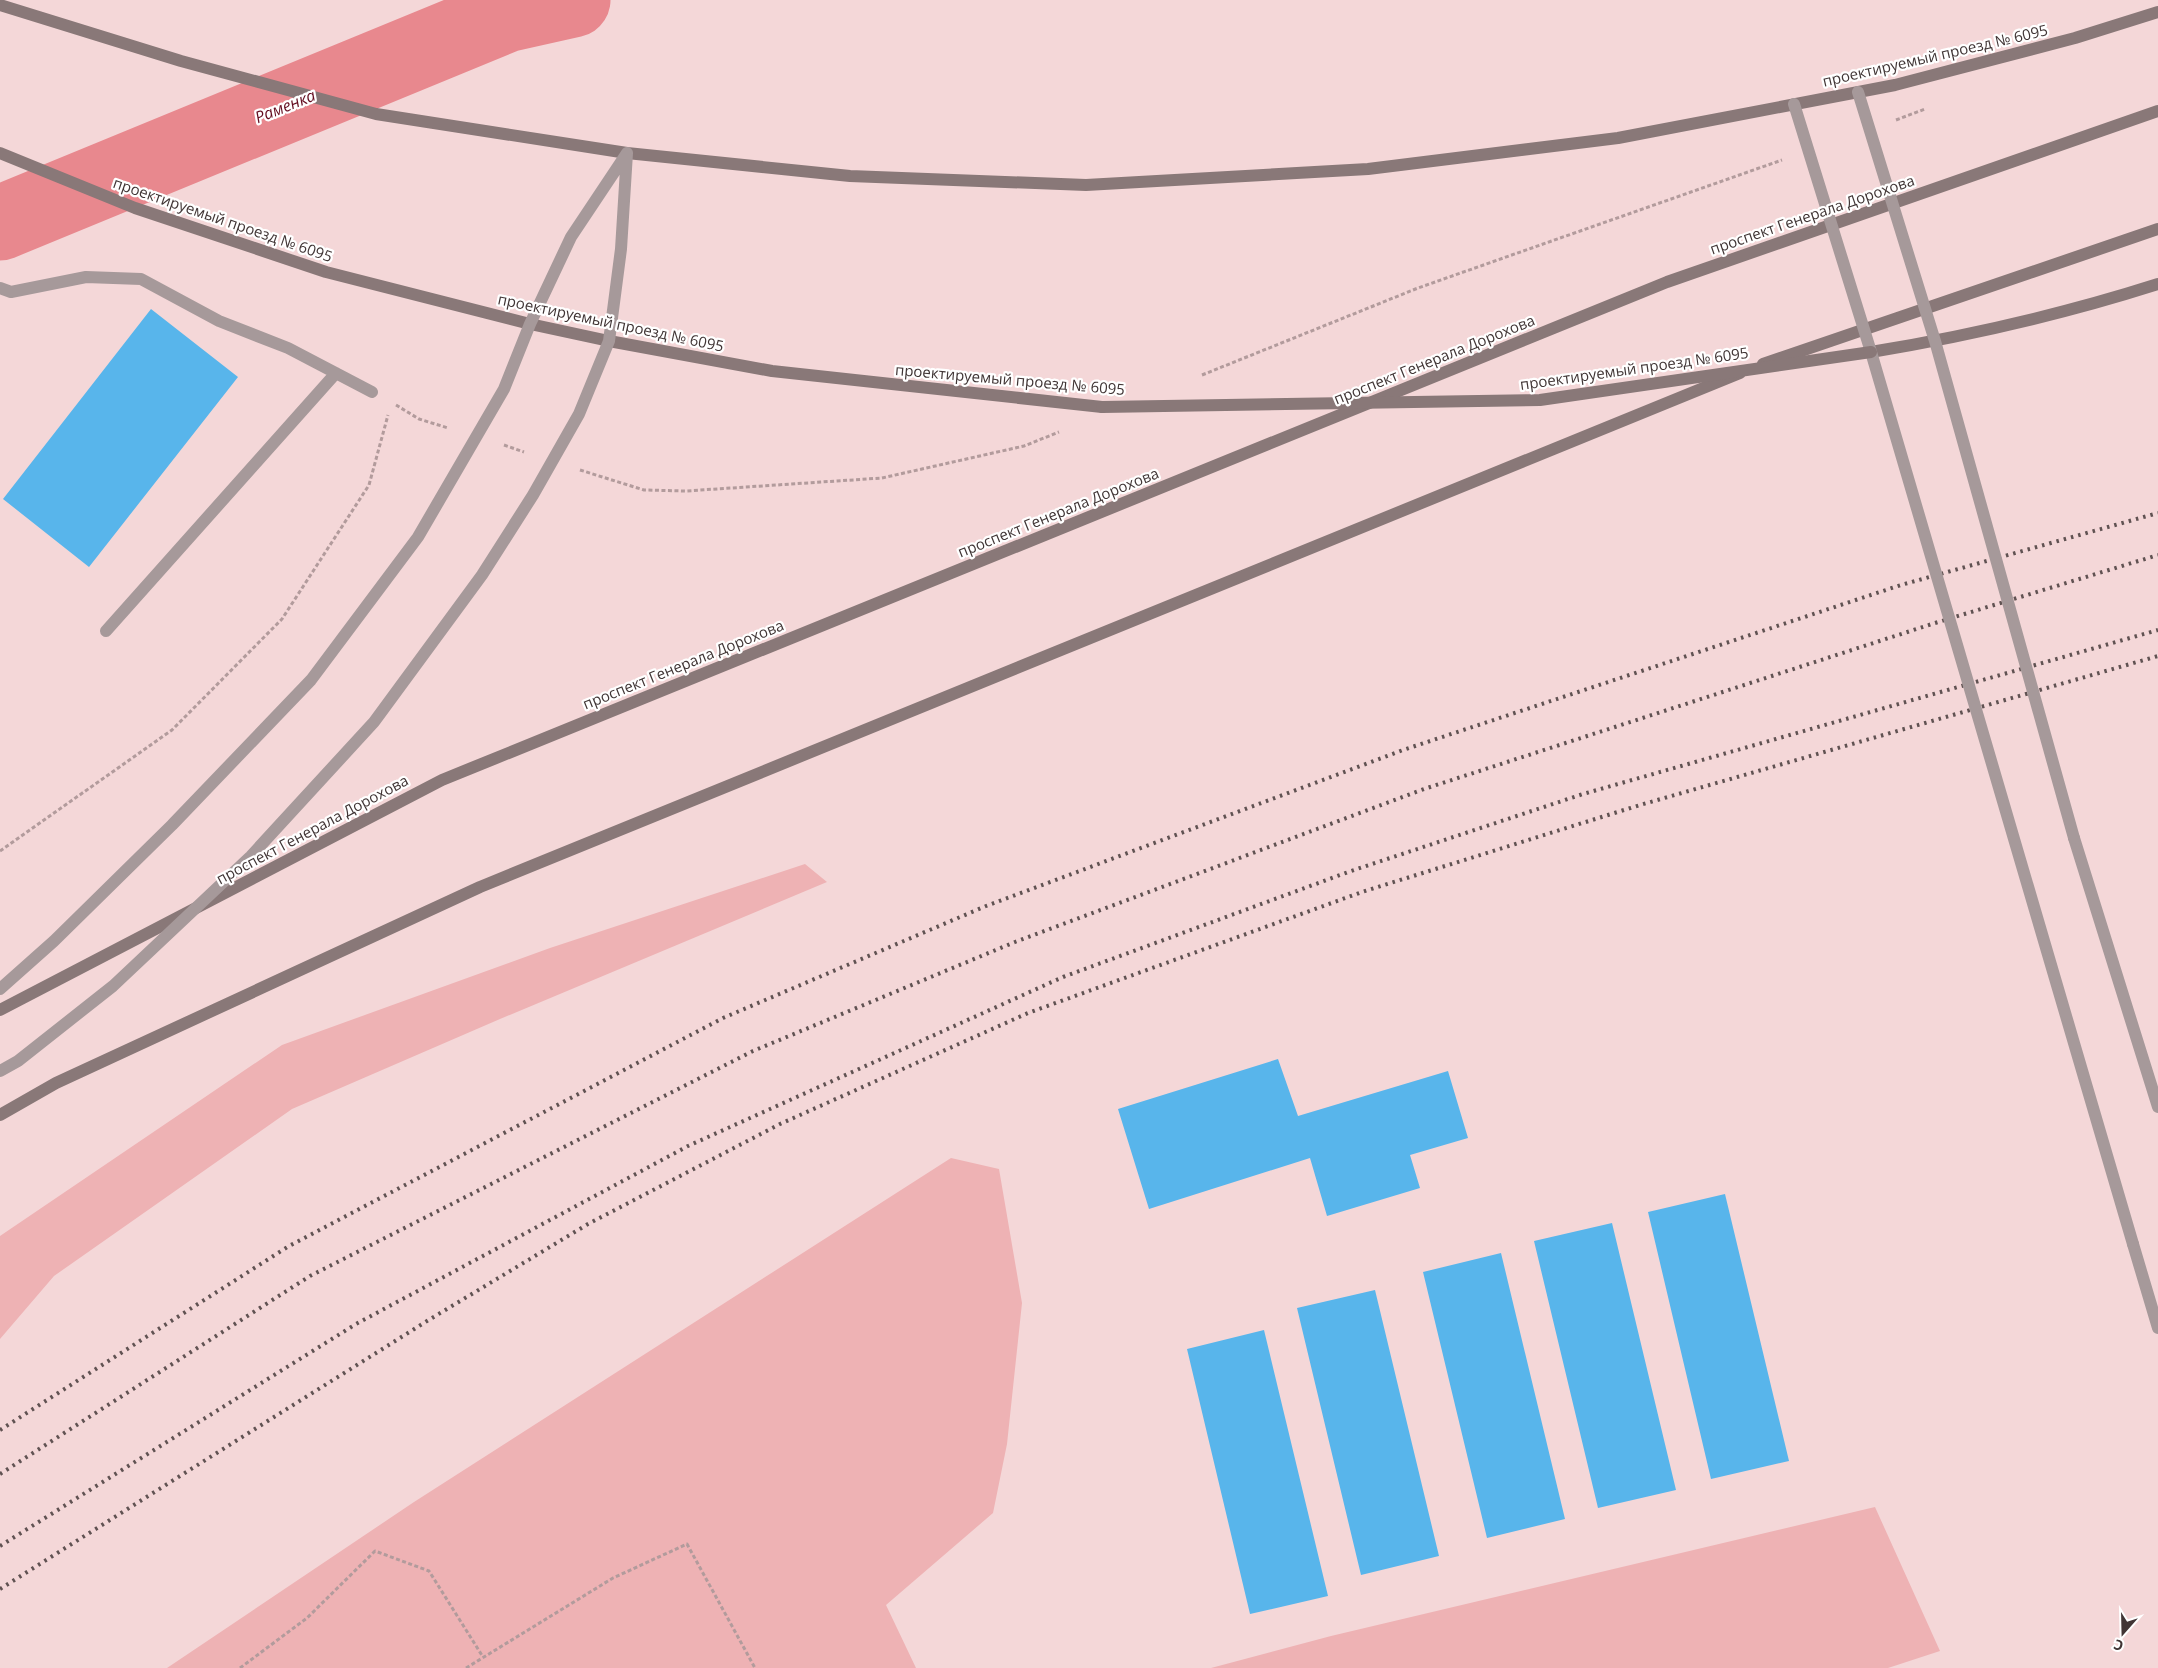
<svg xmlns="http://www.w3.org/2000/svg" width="2158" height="1668" viewBox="0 0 2158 1668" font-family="'Open Sans',sans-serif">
<rect width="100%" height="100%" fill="#f4d7d8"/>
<path fill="#eeb2b4" d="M805 864 827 882 500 1019 292 1109 54 1276 0 1339V1236L282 1045 550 948Z
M951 1158 999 1169 1022 1303 1007 1444 993 1513 886 1605 916 1668H167L414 1502Z
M1875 1507 1940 1651 1888 1668H1211L1331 1636Z"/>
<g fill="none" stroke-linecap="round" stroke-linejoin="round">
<path stroke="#e8888e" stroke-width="75" d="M0 223 506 15 573 0"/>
</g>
<path fill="#58b5eb" d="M151 309 238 377 89 567 3 499Z
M1278 1059 1298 1116 1448 1071 1468 1138 1410 1155 1420 1188 1327 1216 1310 1158 1149 1209 1118 1109Z
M1725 1194 1789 1461 1711 1479 1648 1212Z
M1612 1223 1676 1490 1598 1508 1534 1241Z
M1501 1253 1565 1519 1487 1538 1423 1272Z
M1375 1290 1439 1556 1361 1575 1297 1308Z
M1264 1330 1328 1596 1250 1614 1187 1349Z"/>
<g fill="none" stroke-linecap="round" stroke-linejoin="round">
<path stroke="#b29b9c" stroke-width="3" stroke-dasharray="4 2.5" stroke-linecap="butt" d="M1896 120 1925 109
M1202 375 1418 288 1782 160
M396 405 419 419 448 428
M504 445 524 452
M580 470 644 490 686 491 882 478 1024 446 1059 432
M0 851 172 730 282 619 369 485 388 415
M240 1668 307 1618 375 1551 429 1571 483 1657
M466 1668 613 1578 687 1544 755 1668"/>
<path stroke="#a6999a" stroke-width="12" d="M0 288 11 292 86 277 141 279 219 321 288 348 372 392
M106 631 336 373"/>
<path stroke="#a6999a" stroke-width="12" d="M2074 838 2158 1107
M2133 1244 2158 1328"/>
<path stroke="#897878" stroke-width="12" d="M0 5 181 61 376 114 627 153 850 176 1086 185 1368 169 1618 138 1895 85 2075 38 2158 12
M0 153 135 208 326 272 530 324 609 341 772 371 1102 407
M1871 352C1968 336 2064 314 2158 284
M1763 364 2158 229
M0 1010 442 780 1667 282 2158 111
M0 1115 56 1083 480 887 1740 373"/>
<path stroke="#605252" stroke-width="4" stroke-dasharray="2.5 5" stroke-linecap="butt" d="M0 1430 289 1246 723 1018 986 906 1403 750 1901 585 2158 513
M0 1474 310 1276 753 1051 1015 942 1424 789 1935 623 2158 555
M0 1546 356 1324 688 1146 1063 977 1351 871 1583 794 2158 630
M0 1589 427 1321 588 1224 780 1124 1028 1013 1362 892 1640 805 2158 656"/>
<path stroke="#a6999a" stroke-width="12" d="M0 989 54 941 172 825 311 680 418 537 504 389 530 324 571 237 627 153
M0 1071 18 1061 113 986 251 856 374 722 482 575 533 495 579 414 609 341 621 249 627 153"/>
<path stroke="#a6999a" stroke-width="12" d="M1858 92 1935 341 2074 838
M1794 104 1871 352 2133 1244"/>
<path stroke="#897878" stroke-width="12" d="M1102 407 1540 400 1871 352"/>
</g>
<g text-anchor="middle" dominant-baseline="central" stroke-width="4.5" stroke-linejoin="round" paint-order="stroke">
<g font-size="15" fill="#403535" stroke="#fff">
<text transform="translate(1935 55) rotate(-13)">проектируемый проезд № 6095</text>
<text transform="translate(1812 214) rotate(-19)">проспект Генерала Дорохова</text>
<text transform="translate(223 219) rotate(19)">проектируемый проезд № 6095</text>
<text transform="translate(611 322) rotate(12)">проектируемый проезд № 6095</text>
<text transform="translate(1434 359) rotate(-22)">проспект Генерала Дорохова</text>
<text transform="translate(1634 368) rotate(-8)">проектируемый проезд № 6095</text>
<text transform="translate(1010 379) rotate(5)">проектируемый проезд № 6095</text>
<text transform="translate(1058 512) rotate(-22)">проспект Генерала Дорохова</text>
<text transform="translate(683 664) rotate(-22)">проспект Генерала Дорохова</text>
<text transform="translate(312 829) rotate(-28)">проспект Генерала Дорохова</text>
</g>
<g font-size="16" font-style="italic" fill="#630b1e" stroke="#fff">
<text transform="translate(285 106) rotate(-22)">Раменка</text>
</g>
</g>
<g transform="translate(2123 1633) rotate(200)" stroke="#ffffff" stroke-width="4" paint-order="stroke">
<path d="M0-4L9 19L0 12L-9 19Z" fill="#403535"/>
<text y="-8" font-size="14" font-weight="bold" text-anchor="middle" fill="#403535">С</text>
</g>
</svg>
